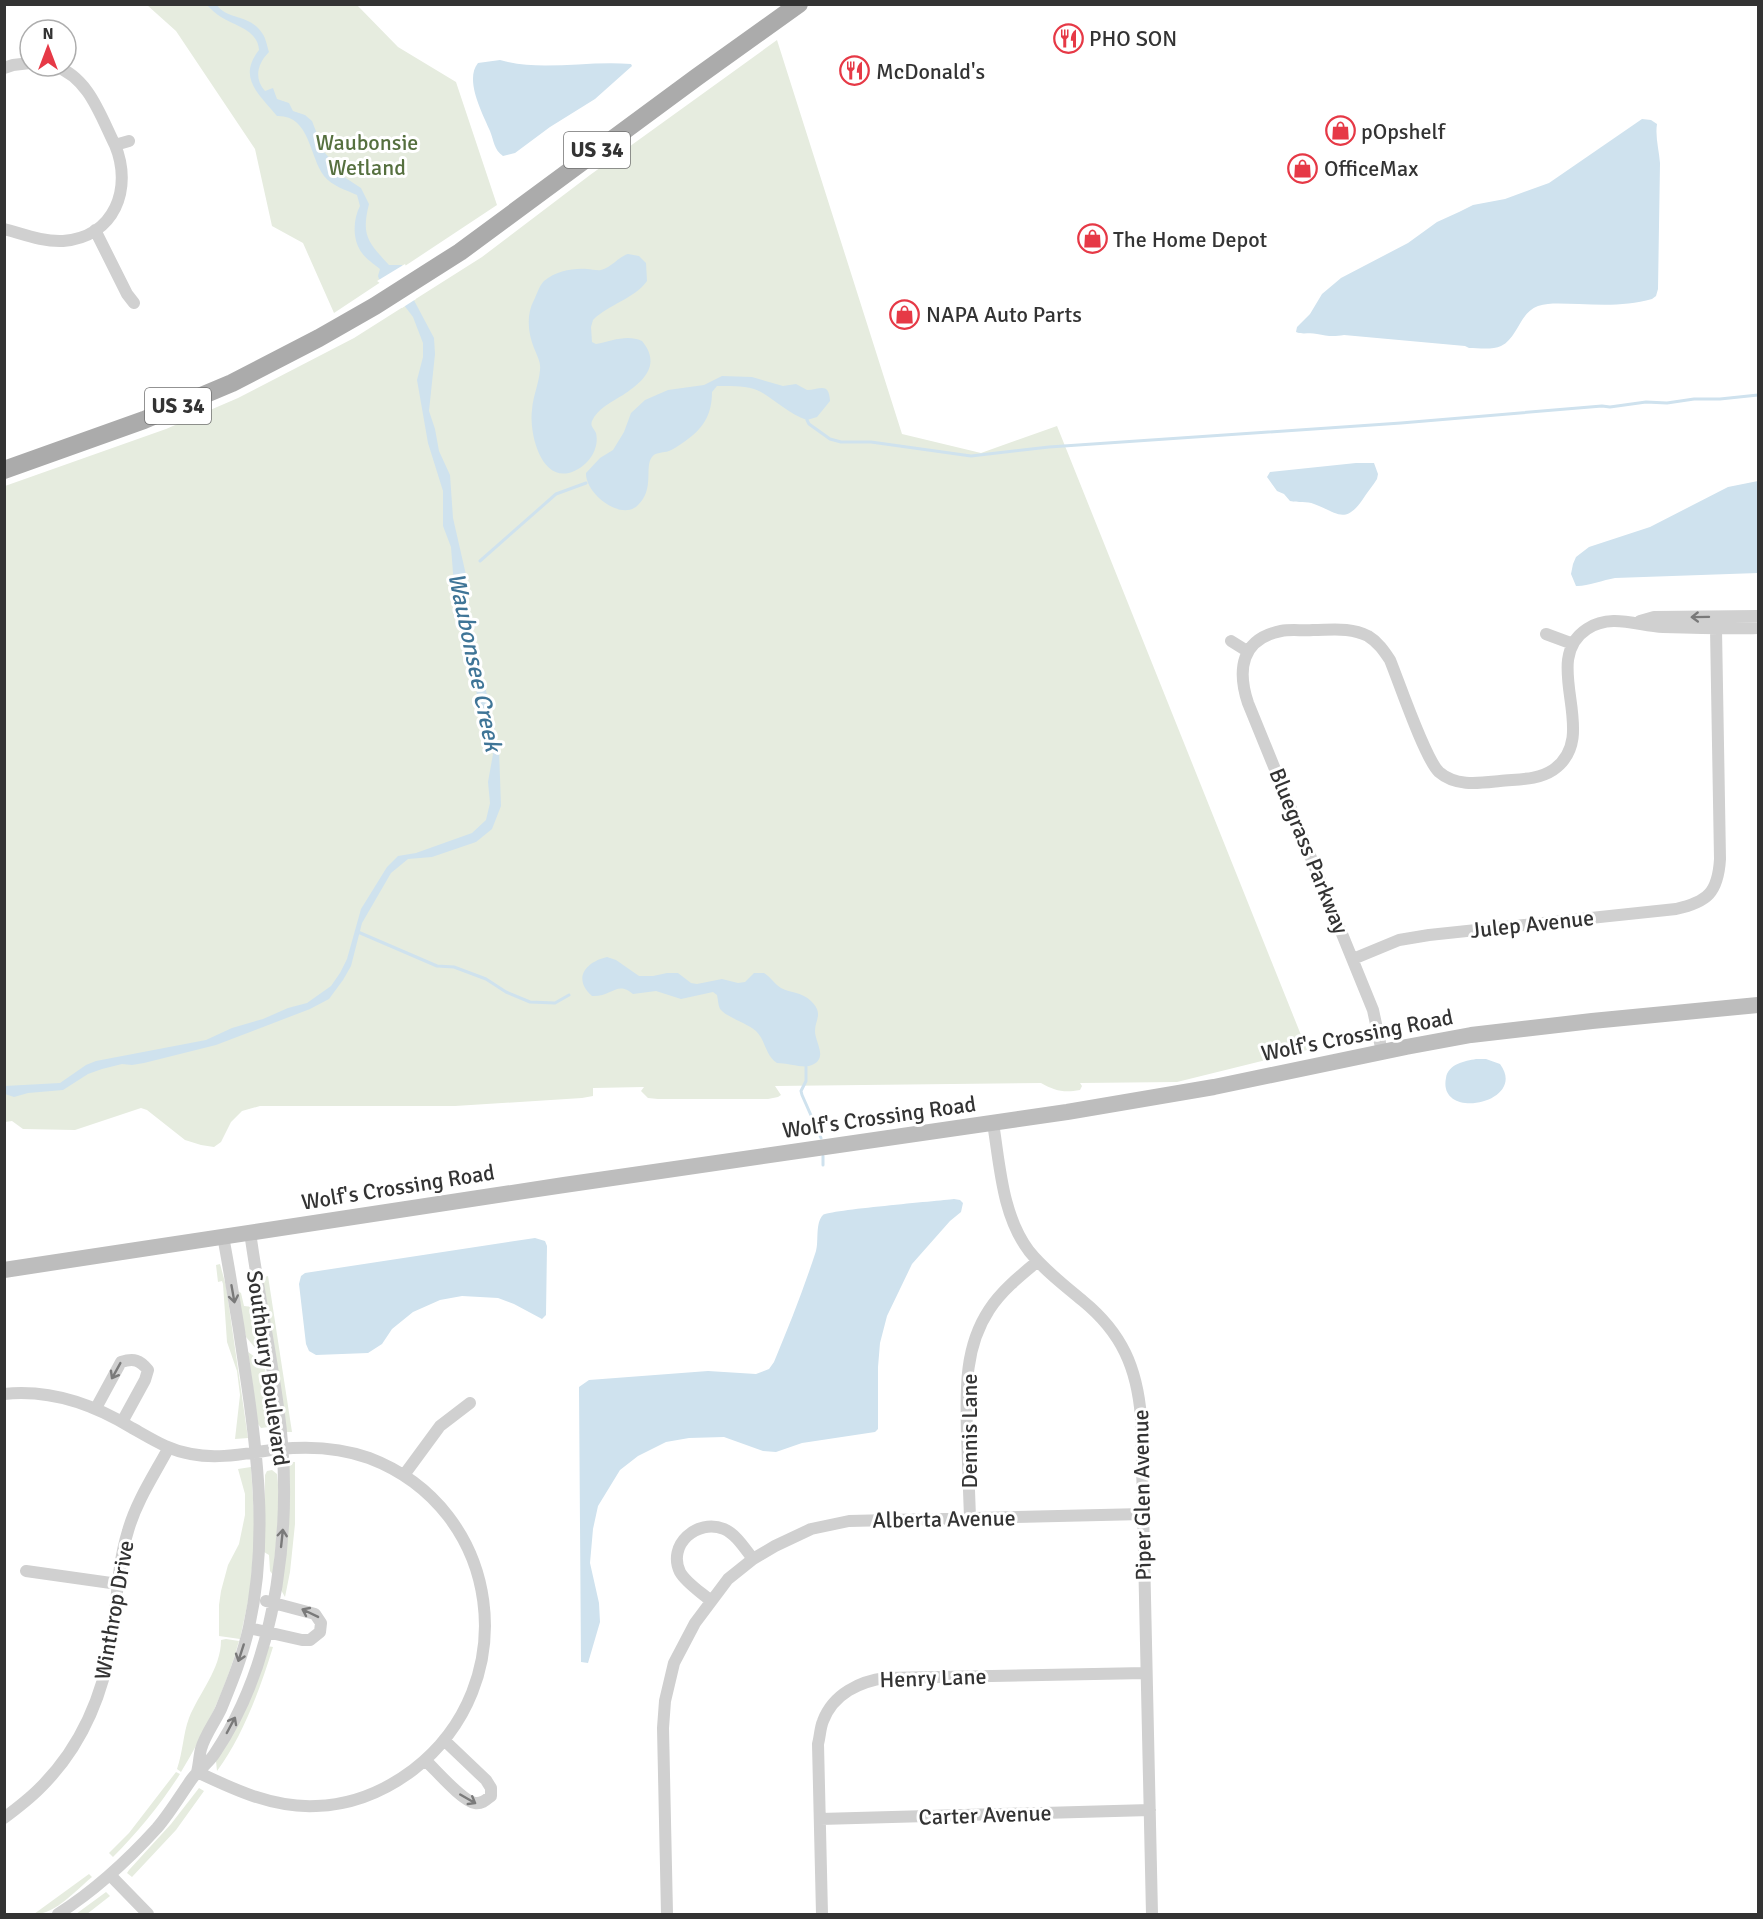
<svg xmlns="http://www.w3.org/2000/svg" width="1763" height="1919" viewBox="0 0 1763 1919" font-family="Signika,sans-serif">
<rect width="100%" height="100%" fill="#fff"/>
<path fill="#e6ecdf" d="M147 5H357L398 47 456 82 497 205 334 313 303 243 272 226 255 149 176 31Z
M777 40 902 434 981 453 1057 426 1307 1050 1177 1082 1080 1083 1082 1086 1080 1090C1064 1093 1055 1091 1041 1083L775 1086 781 1095 778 1097 768 1099H658L648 1098 641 1091 644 1087 593 1088V1096L582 1098 455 1106H260L242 1111 231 1122 221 1142 214 1147 201 1145 185 1140 147 1110 141 1108 75 1130 23 1129 12 1121 5 1122V486L166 429 238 398 354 338 482 257 590 175Z
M220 1264 226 1286 248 1438 235 1439 240 1395 237 1371 227 1342 223 1284 222 1281 218 1282 216 1265Z
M268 1276 292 1432H285L261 1278Z
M236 1290 241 1293 244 1306 253 1307 262 1350 256 1349 246 1337Z
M248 1352 255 1357 259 1367 265 1368 273 1422 269 1427 261 1428 258 1424Z
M288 1462H295V1524L290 1572 285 1597 281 1590Z
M251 1467 255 1530 250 1592 240 1639 219 1636V1605L221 1591 228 1565 239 1544 245 1515V1494L238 1469Z
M272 1470 277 1474C281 1507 276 1541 273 1575L270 1571 269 1555 264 1552 265 1475 267 1471Z
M226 1639 239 1641C226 1688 206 1731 181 1772L177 1769C183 1752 183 1734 189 1718 199 1693 221 1669 221 1640Z
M267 1646 273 1647C260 1689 243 1736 217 1771L216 1761Z
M176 1772 180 1774C161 1804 138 1832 113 1857L109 1853 129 1833Z
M199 1788 204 1791 176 1830 132 1877 127 1873 129 1870 171 1824Z
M89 1874 92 1877C76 1890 55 1915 34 1914Z
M106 1892 110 1896 87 1914H76Z"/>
<path fill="#cfe2ee" d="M207 5H217C227 20 250 14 262 33 266 38 267 46 269 52 257 64 254 79 265 91L273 88 277 99 289 103 293 111 305 115 312 121 324 152 335 164 338 173 361 188 369 204C361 236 368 242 389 265H402L406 273 408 289 434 338 435 354 429 411 435 429 439 451 450 475 453 518 466 575 463 584V610L475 641 499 749 501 806 492 829 476 842 432 857 408 859 391 873 362 923 351 966 343 980 329 999 310 1009 216 1045 144 1063 132 1065 122 1064 102 1069 88 1074 63 1090 28 1093 14 1097 5 1094V1086L60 1083 86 1065 96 1061 206 1040 232 1028 263 1019 288 1008 307 1003 331 986 340 973 347 959 361 909 387 867 398 856 416 853 472 833 486 820 490 803 488 782 493 754 478 702 471 657 457 624 451 547 443 526V491L428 443 417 380 423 357V343L413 317 391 288 379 279 378 276 380 269C374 264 366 259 362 253 352 240 353 219 360 206L357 195C346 190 332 186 324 176 309 156 310 115 277 116 259 94 237 78 259 50 258 30 235 26 221 17 216 14 211 9 207 5Z
M500 60C540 72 589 60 631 64L632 66 595 99 550 127 515 153 503 156C494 150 494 141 490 131 483 114 464 80 478 63Z
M1642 119 1651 120 1657 124C1655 137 1659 150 1660 163L1658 289 1656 296 1652 299C1628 306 1603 305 1579 304 1565 304 1551 302 1538 306 1519 313 1518 338 1501 346 1493 350 1478 348 1469 348L1465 346 1344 335C1333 337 1327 336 1317 334 1309 332 1303 335 1296 332L1297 327 1310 314 1322 294 1341 278 1408 243 1437 222 1459 212 1473 205 1505 199 1549 183Z
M628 254 639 256 646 263 647 281C634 299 609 304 593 320L591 327 592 342 596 344C612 341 627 334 642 341 662 365 643 382 623 395 613 401 597 409 592 421 590 427 594 428 596 433 600 450 587 467 572 472 540 483 529 431 532 410 533 396 539 383 540 370 541 362 537 356 534 348 528 333 526 315 534 300 537 294 539 286 544 281 556 271 573 268 587 269 592 269 597 271 601 270 611 268 618 257 628 254Z
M722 376 752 377 783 386 796 384 807 390C819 390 829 381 830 401L817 417 807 420C789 414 776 401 761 392 749 385 730 386 717 386L712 392C712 415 703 429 684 442 679 445 674 449 669 451 663 453 655 452 652 457 644 467 655 489 638 505 622 522 585 494 586 473L600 458 613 450 624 432 631 413 645 400 668 390 704 385Z
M1356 463H1374L1378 474 1377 479C1373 486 1367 492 1363 499 1345 525 1338 513 1314 504 1307 501 1298 503 1290 501L1284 494 1277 491 1267 477 1270 472Z
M1758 481V573L1615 578C1603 580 1585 587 1576 586L1571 574 1573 564 1576 557 1589 547 1650 527 1728 487Z
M607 957 616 960 639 976H653L667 973H678L691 983 697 984 722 979 738 983 745 982 754 973H764C771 977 774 984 781 988 791 993 802 992 811 1001 824 1014 815 1019 815 1031 815 1043 830 1060 809 1066 803 1068 786 1063 777 1063 765 1055 766 1041 756 1031 747 1023 726 1017 720 1009 718 1005 718 999 717 995L713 992 681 999 656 991 633 994C617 980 612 997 592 996 572 978 586 962 607 957Z
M1476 1059H1486L1500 1064C1529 1103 1437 1122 1446 1078 1448 1064 1465 1061 1476 1059Z
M954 1199 960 1200 963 1203 961 1212 950 1221 912 1264 887 1316 880 1343 878 1367V1429L875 1432 802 1443 776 1452 763 1451 724 1437 689 1438 666 1442 638 1456 620 1470 598 1506 593 1529 590 1563 599 1603 600 1622 588 1663 581 1662 579 1387 589 1380 708 1371 756 1374 769 1369 774 1362C789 1326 804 1288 816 1251 819 1241 815 1223 823 1215 829 1210 938 1201 954 1199Z
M535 1238 545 1241 547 1246 546 1315 542 1319 514 1304 498 1298 462 1296 440 1300 413 1312 392 1329 382 1344 368 1353 316 1355 309 1351 306 1344 299 1284 301 1276 305 1273Z"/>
<path fill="#fff" d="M405 264 409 273 411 288 416 299 402 308 389 290 377 281Z"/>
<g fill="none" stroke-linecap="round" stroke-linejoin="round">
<path stroke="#cfe2ee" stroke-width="3" d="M807 420 809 424 830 439 841 442H871L971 456 1049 447 1401 423 1602 406 1610 407 1646 402 1667 403 1694 399H1720L1758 395
M480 561 556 494 586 483
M358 932 437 966 454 967 486 979 506 992 530 1002 555 1003 569 995
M806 1067V1081L801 1091 802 1095 821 1138
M823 1165V1156"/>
<path stroke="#d0d0d0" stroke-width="12" d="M55 66C89 78 100 115 115 145L129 141
M4 68 13 65 30 63
M4 229C23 234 43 242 63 241 115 237 133 188 115 145
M95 230 127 294 134 303
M1640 621 1654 617 1758 616
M1546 634 1573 644
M1231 641 1247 651
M1353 959 1399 940 1429 935 1676 909C1707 902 1718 893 1720 859L1716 629
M1382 1052 1373 1010 1248 703C1237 670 1241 639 1281 631 1291 629 1303 631 1313 630 1332 630 1350 627 1368 636 1378 642 1384 651 1390 660 1399 682 1425 759 1439 772 1456 787 1480 783 1500 781 1518 779 1538 780 1553 770 1603 736 1538 661 1587 629 1611 613 1638 626 1663 627 1695 628 1727 629 1758 628
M993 1123C1000 1166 1002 1215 1029 1251 1044 1270 1065 1286 1083 1301 1122 1333 1137 1368 1141 1417L1152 1914
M4 1394C51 1389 93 1404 132 1428 152 1439 168 1450 191 1454 221 1460 251 1452 280 1449 310 1446 341 1448 369 1458 503 1509 525 1684 413 1770 385 1791 351 1805 316 1806 273 1808 235 1790 197 1772
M96 1408 121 1362C134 1358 140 1360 148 1370L145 1380 122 1422
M404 1475 440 1426 470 1403
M970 1518C969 1490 968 1462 967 1435 966 1391 964 1348 989 1310 1001 1291 1021 1275 1038 1261
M26 1571 118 1584
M711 1601C702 1593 686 1583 680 1572 667 1545 697 1518 724 1529 736 1534 745 1549 753 1559
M249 1628 302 1640H310L320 1632 321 1623 315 1614 266 1601
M425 1760C436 1770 462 1801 475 1803 482 1804 486 1800 491 1796V1788L486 1780 444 1740
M197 1772C199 1765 199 1757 201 1749 205 1735 215 1722 221 1709 232 1682 243 1655 249 1627 267 1545 259 1466 247 1384 240 1334 232 1285 223 1236
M4 1818C16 1809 29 1799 39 1789 81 1748 103 1696 112 1639 117 1603 117 1566 128 1531 136 1502 154 1475 168 1449
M820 1819 1150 1810
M110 1875 148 1914
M58 1914C94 1891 128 1860 157 1828 169 1814 180 1796 191 1780 198 1770 209 1763 215 1753 279 1658 294 1518 278 1407 270 1348 258 1290 250 1232
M667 1914 663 1728 665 1701 674 1663 695 1623 728 1579 753 1559 775 1546 811 1529 849 1521 1143 1514
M822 1914 818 1744C820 1737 820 1728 823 1721 833 1694 860 1681 886 1678L1146 1673"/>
<path stroke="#bdbdbd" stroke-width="16" d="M4 1270 564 1185 1067 1112 1214 1087 1406 1047 1471 1035 1592 1021 1758 1005"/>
<path stroke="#ababab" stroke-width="18" d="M4 470 144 420 232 383 319 338 375 306 460 252 697 77 799 4"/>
</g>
<defs><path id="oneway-shaft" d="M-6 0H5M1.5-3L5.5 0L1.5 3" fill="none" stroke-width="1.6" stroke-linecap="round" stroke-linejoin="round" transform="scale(1.5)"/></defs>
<g stroke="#7a7a7a">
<use href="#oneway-shaft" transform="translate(1700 617) rotate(179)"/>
<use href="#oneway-shaft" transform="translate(233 1294) rotate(80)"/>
<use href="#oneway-shaft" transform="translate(116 1371) rotate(119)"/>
<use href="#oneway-shaft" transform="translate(282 1538) rotate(-84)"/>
<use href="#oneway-shaft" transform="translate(310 1613) rotate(-154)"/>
<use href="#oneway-shaft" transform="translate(241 1653) rotate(108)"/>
<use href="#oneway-shaft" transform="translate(231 1725) rotate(-62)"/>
<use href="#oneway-shaft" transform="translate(468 1799) rotate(30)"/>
</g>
<defs>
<symbol id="restaurant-ring" viewBox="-11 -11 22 22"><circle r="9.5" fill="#fff" stroke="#e63946" stroke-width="1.5"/><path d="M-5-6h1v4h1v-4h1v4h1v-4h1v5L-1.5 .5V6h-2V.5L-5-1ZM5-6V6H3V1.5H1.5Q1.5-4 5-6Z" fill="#e63946"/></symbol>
<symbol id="shop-ring" viewBox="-11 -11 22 22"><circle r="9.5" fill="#fff" stroke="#e63946" stroke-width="1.5"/><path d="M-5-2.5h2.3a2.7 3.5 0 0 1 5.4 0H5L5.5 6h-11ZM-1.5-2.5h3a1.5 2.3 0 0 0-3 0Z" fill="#e63946"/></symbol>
</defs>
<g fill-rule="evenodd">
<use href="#restaurant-ring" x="1052" y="22" width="33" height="33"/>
<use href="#restaurant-ring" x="838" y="54" width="33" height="33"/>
<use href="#shop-ring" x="1324" y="114" width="33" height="33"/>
<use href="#shop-ring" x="1286" y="152" width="33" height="33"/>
<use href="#shop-ring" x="1076" y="222" width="33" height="33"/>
<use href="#shop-ring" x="888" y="298" width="33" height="33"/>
</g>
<g text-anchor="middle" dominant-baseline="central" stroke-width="6" stroke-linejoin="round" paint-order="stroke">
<g fill="#fff" stroke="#707070" stroke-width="1.5">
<rect x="564" y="132" width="66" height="36" rx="4.5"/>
<rect x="145" y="388" width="66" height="36" rx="4.5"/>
</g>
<g font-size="21" font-weight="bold" fill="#333">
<text x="597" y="150">US 34</text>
<text x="178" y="406">US 34</text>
</g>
<g font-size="22" fill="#333" stroke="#fff" text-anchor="start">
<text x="1089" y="38">PHO SON</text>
<text x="876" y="71">McDonald's</text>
<text x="1361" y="131">pOpshelf</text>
<text x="1324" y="168">OfficeMax</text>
<text x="1113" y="239">The Home Depot</text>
<text x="926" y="314">NAPA Auto Parts</text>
</g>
<g font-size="22" fill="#56703f" stroke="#fff">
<text x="367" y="142">Waubonsie<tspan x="367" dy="25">Wetland</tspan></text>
</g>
<g font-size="22" fill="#333" stroke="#fff">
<text transform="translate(1309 851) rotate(68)">Bluegrass Parkway</text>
<text transform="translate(1532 924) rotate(-6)">Julep Avenue</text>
<text transform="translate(1357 1035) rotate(-11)">Wolf's Crossing Road</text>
<text transform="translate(879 1117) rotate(-8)">Wolf's Crossing Road</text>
<text transform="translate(398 1187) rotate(-9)">Wolf's Crossing Road</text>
<text transform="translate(268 1368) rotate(82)">Southbury Boulevard</text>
<text transform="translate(969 1431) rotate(-90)">Dennis Lane</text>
<text transform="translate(1142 1495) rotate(-91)">Piper Glen Avenue</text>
<text transform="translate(944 1519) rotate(-1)">Alberta Avenue</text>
<text transform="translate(114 1610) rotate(-80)">Winthrop Drive</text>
<text transform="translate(933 1678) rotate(-2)">Henry Lane</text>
<text transform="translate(985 1815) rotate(-2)">Carter Avenue</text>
</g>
<g font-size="24" font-style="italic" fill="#3f7597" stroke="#fff">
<text transform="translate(475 662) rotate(78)">Waubonsee Creek</text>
</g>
</g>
<rect width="1763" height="1919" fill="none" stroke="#333333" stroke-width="12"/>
<g transform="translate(48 48)"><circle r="28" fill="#ffffff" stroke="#adadad" stroke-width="1.5"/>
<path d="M0-4.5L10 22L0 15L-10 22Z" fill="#e63946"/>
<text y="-9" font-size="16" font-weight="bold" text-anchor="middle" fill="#333333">N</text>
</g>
</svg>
